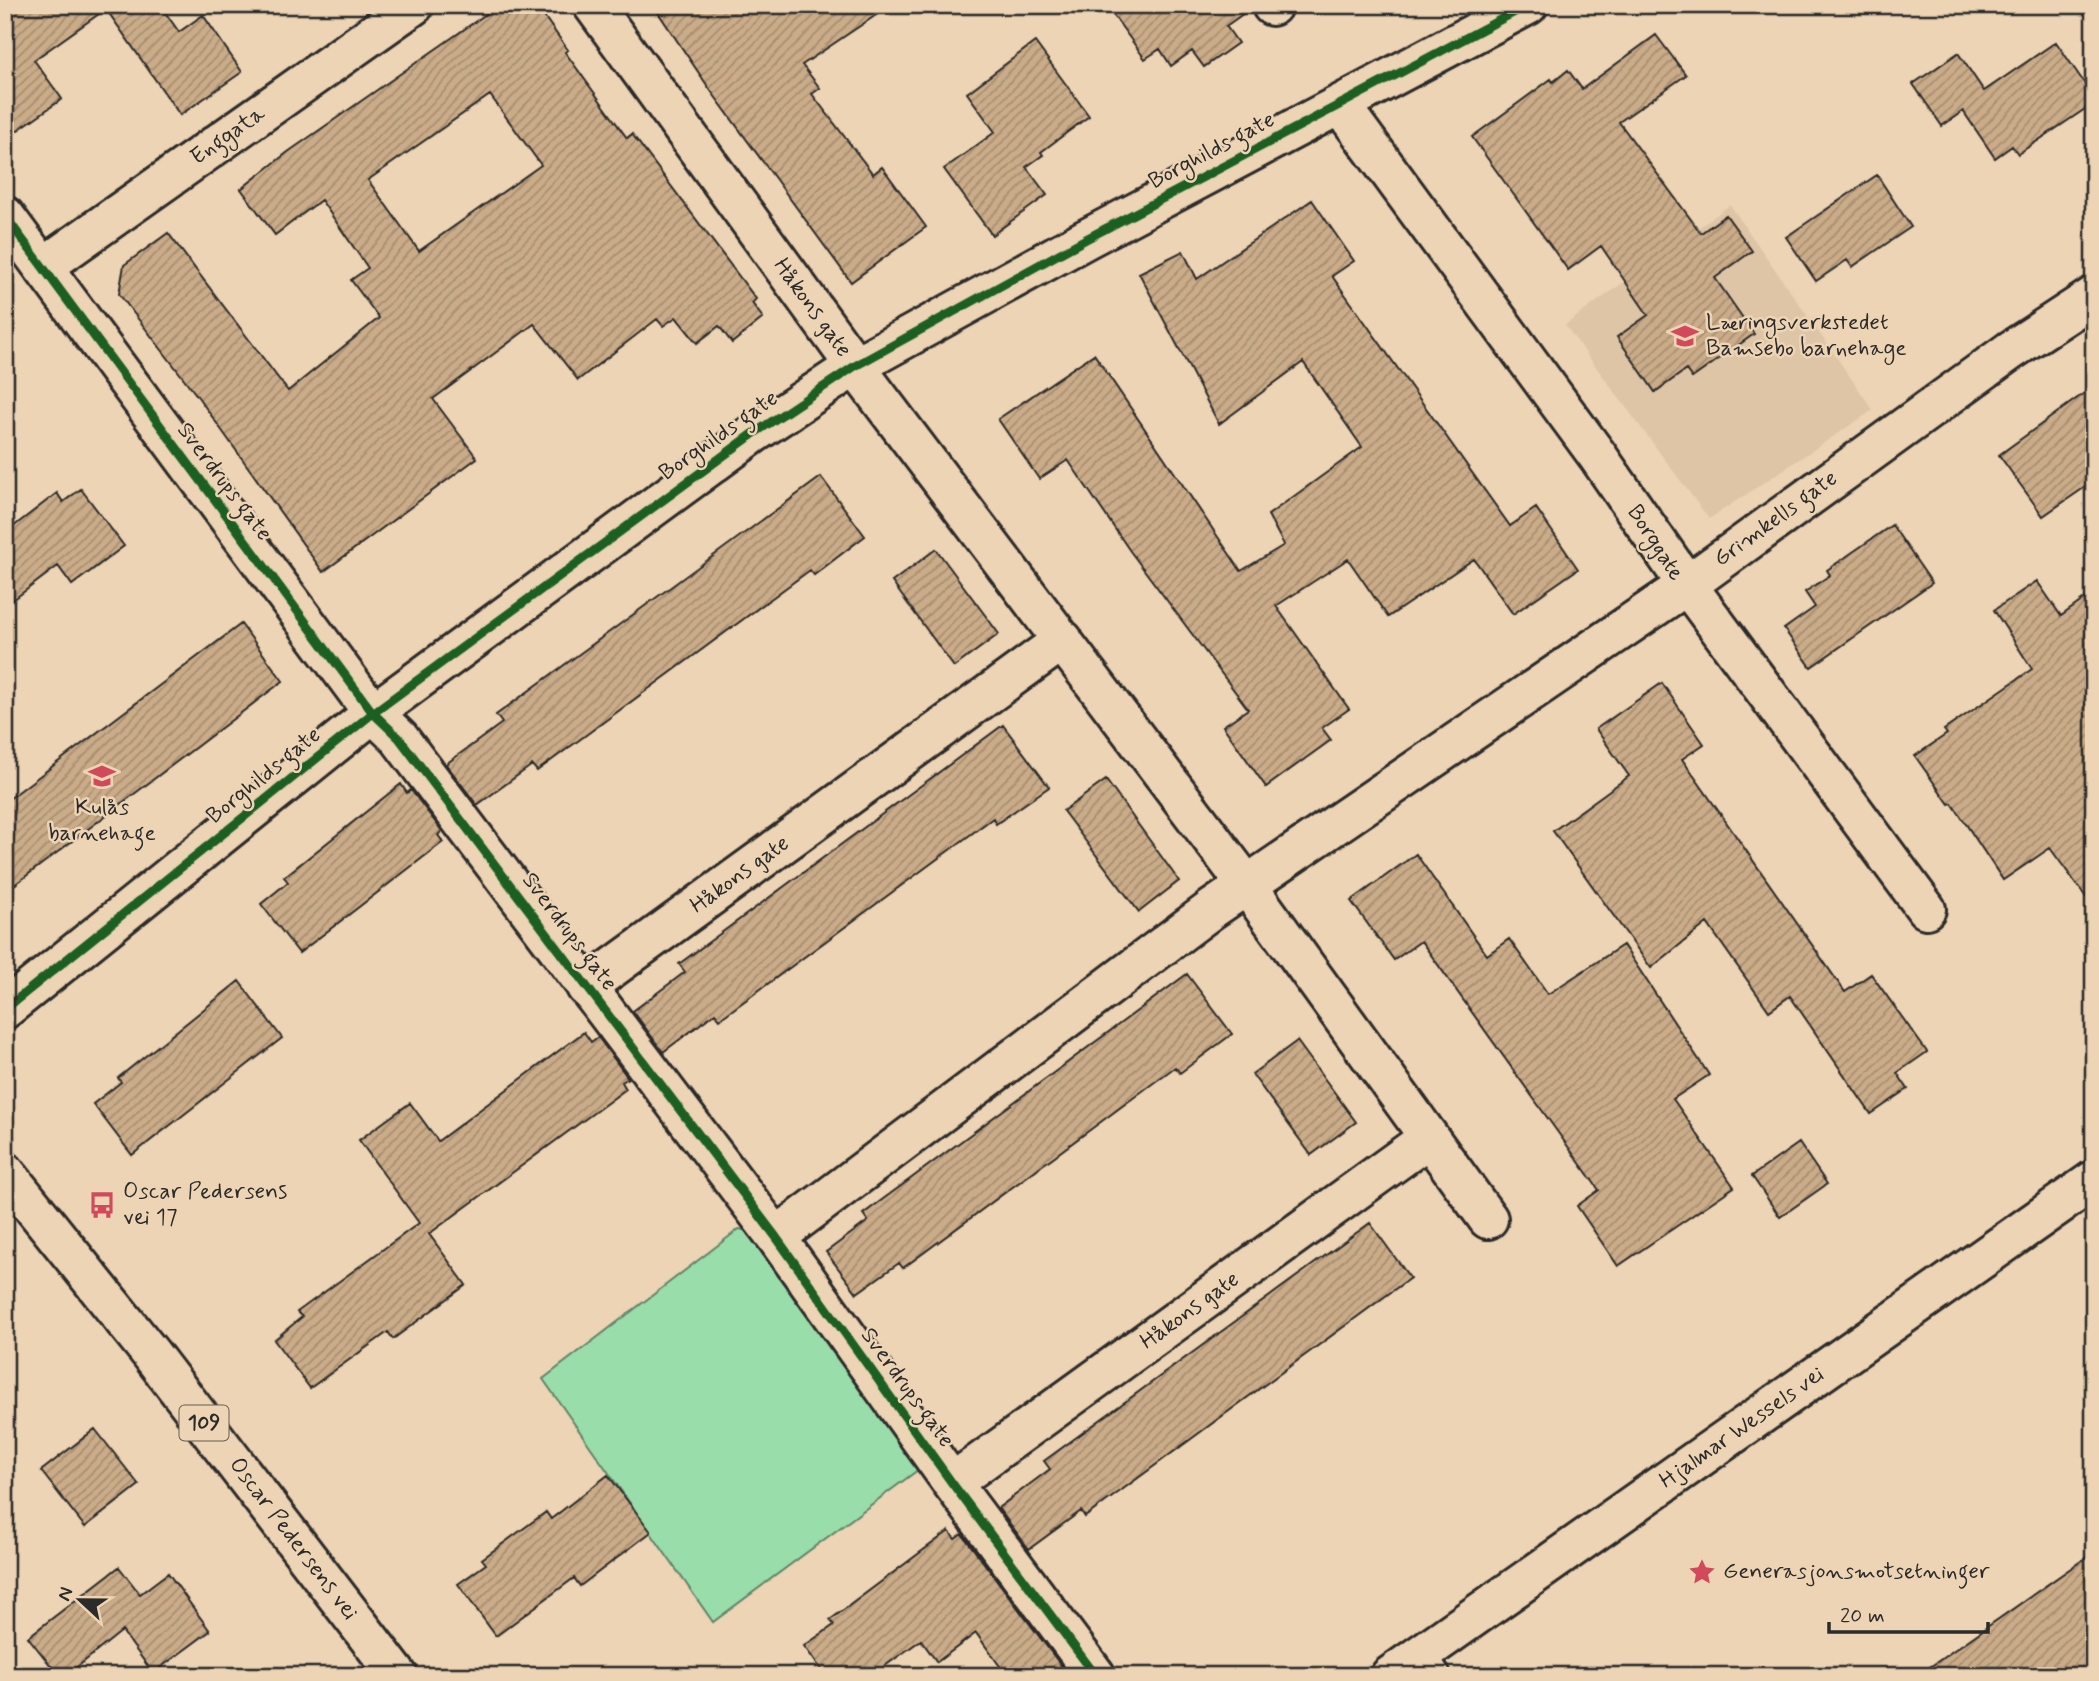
<svg xmlns="http://www.w3.org/2000/svg" width="2099" height="1681" viewBox="0 0 2099 1681" font-family="Mynerve,sans-serif">
<defs>
<pattern id="building-hatch" width="6" height="6" patternUnits="userSpaceOnUse" patternTransform="scale(1.75)"><rect width="6" height="6" fill="#cbac88"/><path d="M-1 1l2-2M0 6l6-6M5 7l2-2" fill="none" stroke="#a58c6f"/></pattern>
</defs>
<rect width="100%" height="100%" fill="#ecd4b4"/>
<filter id="ink" filterUnits="userSpaceOnUse"><feTurbulence type="fractalNoise" baseFrequency=".0143" numOctaves="2"/><feDisplacementMap in="SourceGraphic" scale="14" xChannelSelector="R" yChannelSelector="G"/><feConvolveMatrix kernelMatrix="1 2 1 2 8 2 1 2 1" color-interpolation-filters="sRGB"/></filter>
<g filter="url(#ink)">
<path fill="#dec5a5" d="M1730 205 1873 410 1709 519 1565 325Z"/>
<path fill="#99deaa" stroke="#62846a" stroke-width="2" d="M739 1229 776 1237 934 1458 713 1622 543 1379Z"/>
<path fill="url(#building-hatch)" stroke="#2b2b2b" stroke-width="2" fill-rule="evenodd" d="M5 5H160L179 32 203 15 242 72 180 115 106 9 34 60 62 99 5 139Z
M499 5H536L568 50 565 52 627 138 632 134 756 299 752 303 763 318 732 343 719 326 697 343 676 317 663 326 657 319 578 380 534 324 433 399 477 458 323 572 198 397 119 294 124 265 168 233 288 391 379 318 351 280 368 268 321 200 275 235 241 189 288 152ZM490 95 541 165 419 251 368 180Z
M653 5H891L802 65 820 88 812 94 873 174 882 167 926 227 851 282 711 91Z
M1106 5H1250L1251 8 1226 26 1238 43 1204 67 1192 51 1171 66 1160 49 1145 59Z
M1656 35 1686 75 1619 122 1701 233 1726 215 1752 251 1715 278 1754 334 1692 378 1686 370 1655 392 1617 337 1648 315 1601 246 1568 270 1472 137 1551 79 1553 82 1568 70 1582 89Z
M1035 42 1089 116 1041 152 1043 155 1026 167 1047 195 992 235 944 169 995 132 967 93Z
M2056 42 2094 97V103L2018 154 2012 146 1995 158 1963 111 1942 126 1913 84 1958 53 1984 91Z
M1877 175 1911 227 1852 267 1847 260 1816 281 1786 237Z
M1312 200 1354 261 1332 276 1510 526 1536 508 1578 569 1513 614 1474 559 1388 617 1348 559 1276 606 1349 709 1322 728 1331 740 1266 787 1223 726 1248 709 1130 551 1068 460 1039 479 998 419 1094 354 1241 571 1284 545 1268 515 1362 447 1303 362 1219 424 1139 273 1183 251 1197 279Z
M2094 386V481L2043 516 1999 455Z
M821 477 865 536 814 575 810 570 537 771 532 765 477 805 446 764 502 723 496 715Z
M81 489 124 546 72 585 58 566 5 606V533L57 493 63 502Z
M1892 525 1932 583 1811 667 1784 629 1815 607 1805 592 1830 575 1827 570Z
M936 549 999 634 954 667 892 582Z
M2037 581 2061 616 2094 592V908L2050 848 2003 880 1952 803 1949 804 1915 756 1947 734 1944 730 2032 669 1994 610Z
M241 624 283 681 5 892V802Z
M1662 683 1704 744 1682 759 1845 992 1871 974 1927 1052 1897 1073 1908 1089 1871 1114 1790 996 1769 1011 1707 923 1651 968 1553 831 1629 776 1596 729Z
M1003 725 1049 787 996 824 993 818 720 1019 715 1013 663 1052 633 1011 685 972 679 964Z
M1106 780 1179 881 1139 912 1063 811Z
M401 784 407 793 411 790 442 831 438 835 443 842 299 953 261 904 288 882 284 877Z
M1416 854 1487 955 1509 939 1548 994 1623 945 1709 1075 1673 1099 1734 1187 1618 1266 1577 1206 1599 1190 1421 941 1394 960 1351 901Z
M1187 974 1232 1034 1180 1073 1175 1067 903 1268 899 1263 857 1293 826 1252 868 1221 863 1214Z
M239 981 282 1038 132 1155 93 1104 121 1082 118 1078Z
M584 1032 591 1042 598 1037 628 1078 622 1082 626 1089 429 1234 466 1285 393 1339 388 1332 310 1388 274 1340 302 1317 297 1312 419 1223 359 1140 410 1103 438 1141Z
M1297 1041 1356 1122 1311 1155 1252 1074Z
M1799 1143 1827 1184 1780 1217 1752 1176Z
M1370 1223 1410 1278 1085 1517 1081 1511 1029 1549 998 1508 1050 1469 1044 1461Z
M95 1429 139 1485 85 1527 41 1471Z
M608 1475 651 1532 580 1586 574 1578 496 1636 458 1584 486 1564 482 1559 546 1512 551 1519Z
M949 1531 955 1539 962 1534 1069 1676H1007L976 1633 937 1662 921 1640 871 1676H826L804 1646 834 1625 830 1620Z
M2094 1552V1676H1917Z
M119 1567 140 1594 168 1573 210 1631 153 1673 122 1631 66 1676H59L28 1637Z"/>
<g fill="none" stroke-linecap="round" stroke-linejoin="round">
<defs>
<path id="service" d="M1424 1652 1439 1676"/>
<path id="minor" d="M593 5 855 366 1246 884 1488 1219
M1272 5V6
M5 216 373 713 399 738 776 1237 952 1483 1096 1676
M43 267 414 5
M1926 909 1687 585 2010 351 2094 296
M586 987 1063 640
M5 1009 373 713 753 434 855 366 1086 239 1528 5
M776 1237 1212 909 1687 585 1597 455 1341 106
M952 1483 1427 1139
M1390 1676 2094 1180"/>
<path id="primary" d="M5 1172 151 1354 398 1676"/>
</defs>
<use href="#service" stroke="#2b2b2b" stroke-width="28"/>
<use href="#minor" stroke="#2b2b2b" stroke-width="44"/>
<use href="#primary" stroke="#2b2b2b" stroke-width="44"/>
<use href="#service" stroke="#ecd4b4" stroke-width="23"/>
<use href="#minor" stroke="#ecd4b4" stroke-width="38"/>
<use href="#primary" stroke="#ecd4b4" stroke-width="38"/>
<defs>
<path id="cycleway" d="M5 216 373 713 399 738 776 1237 952 1483 1096 1676
M5 1009 373 713 753 434 855 366 1086 239 1528 5"/>
</defs>
<use href="#cycleway" stroke="#ecd4b4" stroke-width="13"/>
<use href="#cycleway" stroke="#1b5e20" stroke-width="9"/>
</g>
</g>
<defs>
<symbol id="school-bare" viewBox="-9 -9 18 18"><path d="M0-5L7-2L0 1L-7-2ZM-4 1L0 2.5L4 1V4Q0 6-4 4Z" fill="#d1495b" stroke="#ecd4b4" stroke-width="2.5" paint-order="stroke"/></symbol>
<symbol id="bus-bare" viewBox="-9 -9 18 18"><path d="M-5-6H5V4H4V6H2V4H-2V6H-4V4H-5ZM-3.5-4V0h7V-4ZM-3.5 1.2v1.5H-2V1.2ZM2 1.2v1.5H3.5V1.2Z" fill="#d1495b" stroke="#ecd4b4" stroke-width="2.5" paint-order="stroke"/></symbol>
<symbol id="sight-bare" viewBox="-9 -9 18 18"><path d="M0-6L1.8-2.2L6-1.7L2.9 1.2L3.7 5.4L0 3.3L-3.7 5.4L-2.9 1.2L-6-1.7L-1.8-2.2Z" fill="#d1495b" stroke="#ecd4b4" stroke-width="2.5" paint-order="stroke"/></symbol>
</defs>
<g fill-rule="evenodd">
<use href="#school-bare" x="1666" y="317" width="38" height="38"/>
<use href="#school-bare" x="83" y="757" width="38" height="38"/>
<use href="#bus-bare" x="83" y="1186" width="38" height="38"/>
<use href="#sight-bare" x="1683" y="1553" width="38" height="38"/>
</g>
<g text-anchor="middle" dominant-baseline="central" stroke-width="5" stroke-linejoin="round" paint-order="stroke">
<rect fill="#ecd4b4" stroke="#655e54" stroke-width="2" x="179.5" y="1405.5" width="49" height="35" rx="5"/>
<g font-size="21" font-weight="bold" fill="#2b2b2b">
<text x="204" y="1423">109</text>
</g>
<g font-size="23" fill="#2b2b2b" stroke="#ecd4b4">
<text transform="translate(228 136) rotate(-35)">Enggata</text>
<text transform="translate(1212 151) rotate(-28)">Borghilds gate</text>
<text transform="translate(812 308) rotate(54)">Håkons gate</text>
<text transform="translate(719 436) rotate(-35)">Borghilds gate</text>
<text transform="translate(224 482) rotate(53)">Sverdrups gate</text>
<text transform="translate(1776 519) rotate(-36)">Grimkells gate</text>
<text transform="translate(1655 543) rotate(57)">Borggate</text>
<text transform="translate(264 776) rotate(-39)">Borghilds gate</text>
<text transform="translate(740 875) rotate(-36)">Håkons gate</text>
<text transform="translate(569 932) rotate(53)">Sverdrups gate</text>
<text transform="translate(1190 1311) rotate(-36)">Håkons gate</text>
<text transform="translate(907 1388) rotate(54)">Sverdrups gate</text>
<text transform="translate(1742 1428) rotate(-35)">Hjalmar Wessels vei</text>
<text transform="translate(293 1539) rotate(53)">Oscar Pedersens vei</text>
</g>
<g font-size="23" fill="#2b2b2b" stroke="#ecd4b4" text-anchor="start">
<text x="1706" y="323">Læringsverkstedet<tspan x="1706" dy="26">Bamsebo barnehage</tspan></text>
<text x="102" y="808" text-anchor="middle">Kulås<tspan x="102" dy="26">barnehage</tspan></text>
<text x="123" y="1192">Oscar Pedersens<tspan x="123" dy="26">vei 17</tspan></text>
<text x="1723" y="1572">Generasjonsmotsetninger</text>
</g>
</g>
<rect width="2099" height="1681" fill="none" stroke="#ecd4b4" stroke-width="28"/>
<rect x="14" y="14" width="2071" height="1653" fill="none" stroke="#2b2b2b" stroke-width="2.5" filter="url(#ink)"/>
<g transform="translate(80 1600) rotate(292)" stroke="#ecd4b4" stroke-width="5" paint-order="stroke">
<path d="M0-5L12 26L0 18L-12 26Z" fill="#2b2b2b"/>
<text y="-10" font-size="19" font-weight="bold" text-anchor="middle" fill="#2b2b2b">N</text>
</g>
<path d="M1829 1622v10h159v-10" fill="none" stroke="#2b2b2b" stroke-width="3.5"/>
<text x="1840" y="1622" font-size="21" fill="#2b2b2b" stroke="#ecd4b4" stroke-width="5" paint-order="stroke">20 m</text>
</svg>
